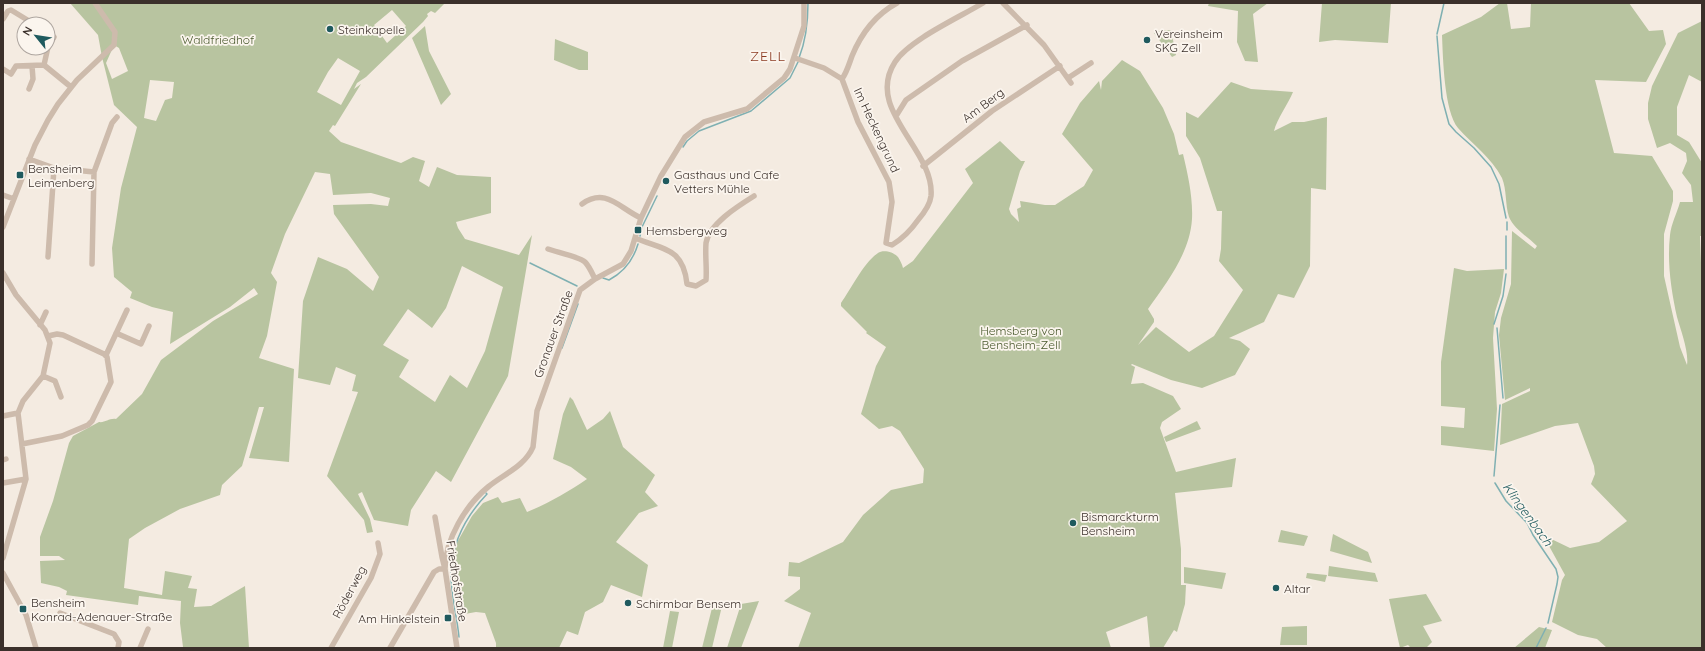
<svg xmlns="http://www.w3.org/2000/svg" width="1705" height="651" viewBox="0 0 1705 651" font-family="Quicksand,sans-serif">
<rect width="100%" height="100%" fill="#f4ebe1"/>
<path fill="#b8c4a0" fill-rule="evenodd" d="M70 3H445L435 13 431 11 427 14 428 16 423 22 366 77 357 83 354 89 361 84 335 126 333 125 329 131 341 142 401 163 413 157 425 161 419 181 429 187 437 167 457 175 491 177V213L456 222 458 228 465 239 519 255 532 235 508 376 451 482 436 471 411 510 408 526 374 520 362 492 358 494 370 519 373 532 367 533 364 520 327 476 358 392 352 391 356 375 336 367 330 385 298 378 303 301 318 257 347 269 373 291 379 277 334 214 333 205 371 204 388 206 390 198 371 193 333 195 330 174 315 172 285 234 271 273 277 282 267 336 259 358 294 369 289 462 249 458 264 407H259L242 466 222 485 220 495 180 509 145 528 129 539 124 588 162 595 165 571 192 576 188 588 197 589 194 607 211 606 245 586 249 648 183 647 180 623 181 601 139 596 138 605 66 595 67 591 59 587 41 583 40 561 65 560 59 556H40V537L53 501 69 443 73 436 99 422C105 423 109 418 116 419L142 394 161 360 213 321 258 294 254 288 230 307 170 344 173 312 152 307 130 298 132 292 114 277 112 248 121 188 137 127 114 105 102 57 98 35ZM392 10 406 26 387 43 374 25ZM114 45 119 48 128 71 112 79 106 63ZM338 58 360 71 341 105 317 92 328 72ZM150 80 174 82 172 98 165 100 156 121 144 118ZM462 266 503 287 485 351 467 388 450 375 435 402 399 377 409 360 383 345 408 309 432 328 446 308Z
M1209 3H1268L1253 14 1258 62 1245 61 1237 42 1238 11 1208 6Z
M1322 3H1391L1388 43 1335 40 1319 42Z
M1500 3H1507L1511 29 1530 27 1531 3H1629L1649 31 1663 30 1666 44 1646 82 1595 80 1614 153 1652 156 1673 191V201L1664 234V276L1680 347 1687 365C1689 352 1681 331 1677 317 1671 290 1667 262 1670 235 1671 224 1677 213 1680 202H1693L1691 185 1682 173 1687 161 1686 153 1670 143 1657 148 1648 119V103L1652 86 1678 33 1702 21V82L1689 75 1677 107V135L1689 142 1702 163V236H1700L1702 289V648H1607L1597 639 1578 635 1552 622 1562 580 1565 575 1543 535 1570 548 1599 542 1627 521 1591 484 1595 474 1594 466 1578 423 1555 426 1500 445 1502 404 1530 391V388L1505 400 1499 335 1501 318 1511 284 1512 231 1535 249 1537 246C1528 237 1514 229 1509 217 1505 205 1507 190 1502 178 1491 157 1473 145 1458 128 1444 111 1443 58 1442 35L1481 17Z
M425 26 429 51 451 94 441 105 412 38Z
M1163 30H1171L1176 55 1172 57 1154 33Z
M555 39 588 52V70H579L554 60Z
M1122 60 1140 71 1163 108 1174 134 1179 155 1183 154C1188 175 1193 197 1192 219 1190 253 1167 282 1148 309L1154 319V322L1138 345 1156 327 1189 352 1214 336 1243 290 1219 261 1221 249 1222 211H1217L1200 158 1186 136V112L1198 118 1231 82 1251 89 1293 92C1288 104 1277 119 1274 131L1292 122H1304L1327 117 1326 190 1311 188 1310 266 1294 298 1278 294 1264 322 1229 338 1240 341 1250 349 1235 375 1202 388 1171 380 1132 364 1131 365 1135 367 1131 384 1143 383 1173 396 1181 409 1162 422 1160 428 1176 472 1236 458 1232 487 1175 493 1181 549V585H1186L1185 604 1177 632 1174 630 1163 648H1150L1147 616 1106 632 1111 648H798L811 613 784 601 800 589V577L788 576 789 562 799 563 843 542 863 515 891 490 923 483 924 469 900 431 892 426 879 429 861 414 876 366 886 347 866 333 867 332 841 306V303C851 289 864 262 878 253 883 249 894 252 898 257 900 260 902 264 903 268L913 261 973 183 965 169 1000 141 1021 161H1025L1020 171 1009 209 1011 214 1019 222 1017 209 1021 207 1020 201 1045 205H1055L1084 186 1093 170 1062 134 1080 103 1099 81 1101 90 1102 81Z
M1454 268 1467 271 1504 269 1501 293 1495 312 1493 338 1497 409 1494 451 1441 445V426L1464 428 1465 408 1441 406V362Z
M570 397 573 400 587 430 603 419 610 411 623 447 655 475 645 492 658 506 639 513 616 542 648 565 642 597 611 585 603 602 585 612 578 635 567 631 559 648H496V643L485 613 476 612 459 615 455 575V546L472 516 483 503 498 497 502 503 520 498 527 512C549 503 568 492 587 479L571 467 553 459 563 414Z
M1197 421 1201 429 1166 442 1164 437Z
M1281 530 1308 536 1304 546 1278 542Z
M1333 534 1368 552 1372 563 1330 551Z
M1329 566 1375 573 1378 582 1328 576Z
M1184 567 1226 573 1222 589 1184 583Z
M1307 573 1327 575 1325 582 1306 578Z
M1426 594 1442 621 1423 626 1432 642 1426 648H1411L1408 645 1400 648 1389 599Z
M759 601 741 648H727L741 604Z
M722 606 712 648H702L712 608Z
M670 611 679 612 672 648H663Z
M1307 626V645H1280L1282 627Z
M1539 627 1552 630 1545 648H1514Z"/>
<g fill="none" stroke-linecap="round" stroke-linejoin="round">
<path stroke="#7fb0b2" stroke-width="1.5" d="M1437 34 1444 3
M1437 36 1442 98 1449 124 1456 132 1474 148 1491 167 1499 184 1506 218
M799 58C806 40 808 22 808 3
M683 147 687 141 699 131 751 111 790 78 798 62
M1507 222V230
M640 236 642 227 657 196
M530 263 577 286
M1506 269V236
M603 278 609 280C624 272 633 261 638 244
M1494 324 1503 296 1506 274
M1497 328 1503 398
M562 348 578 304
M1494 476 1500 405
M1495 483 1506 501 1527 523 1533 535 1556 569 1558 577 1557 584 1548 623
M459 637C457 616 450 591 451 570 453 541 467 515 487 494L486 493
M1536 648 1546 628"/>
<path stroke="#cdbbac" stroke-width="5.5" d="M1003 3 1044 45 1071 83
M3 19 8 11 11 10 34 24
M795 58 824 68 842 79 858 122 889 182 892 202 886 243 892 245C902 239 911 230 918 220 924 213 930 205 931 196 935 149 864 110 895 62 909 40 960 17 983 3
M44 65 71 87
M3 69 11 74 16 66 44 65 48 47 54 37 48 33
M1068 78 1091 63
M842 79C847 72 849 64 852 56 861 34 875 15 897 3
M29 89 33 79 32 66
M896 116 906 100 962 61 1027 25
M29 159 54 168 94 172
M923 166 992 111 1060 66
M3 195 14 199
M582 204C606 187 619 208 641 218
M3 227 35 145 48 120 58 104 77 80 114 45 115 32 95 3
M635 238C663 250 683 247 687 284L696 286 706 280C707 268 705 256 706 243 709 224 738 206 754 196
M548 249C556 252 580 257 585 262 589 266 592 273 595 279
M48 257 54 168
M92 264 94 172 112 123 117 117
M3 273 16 295 45 330 50 343 43 376 23 401 18 413 26 479 3 558
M40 325 46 312
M116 333 141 344 149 326
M106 355 127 310
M43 376 55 381 61 397
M3 416 18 413
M22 444 62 436 88 425 92 421 111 382 107 357 104 354 63 335 57 334 48 336
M3 460 6 459
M3 483 26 479
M435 517 442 557 445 569 457 648
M445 569C445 539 466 505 488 487 504 474 525 466 533 447L537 411 580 290 595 279 623 264 631 251 641 218 649 201 661 176 685 137 704 122 747 109 784 78 790 69 804 26V3
M3 573 26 615 36 648
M60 613 114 634 119 642 118 648
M140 648 148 629
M331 648 371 578 380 554 378 543
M390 648 434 572 439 569H445"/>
</g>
<g fill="#1f5a5e" stroke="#fbf5ee" stroke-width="1.5">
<circle cx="330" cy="29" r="4"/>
<circle cx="1147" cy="40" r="4"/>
<rect x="16" y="171" width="8" height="8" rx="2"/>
<circle cx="666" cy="181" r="4"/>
<rect x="634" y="226" width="8" height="8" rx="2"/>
<circle cx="1073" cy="523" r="4"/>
<circle cx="1276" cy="588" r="4"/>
<circle cx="628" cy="603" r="4"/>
<rect x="19" y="605" width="8" height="8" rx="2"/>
<rect x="444" y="614" width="8" height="8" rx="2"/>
</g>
<g text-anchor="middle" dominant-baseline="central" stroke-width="3.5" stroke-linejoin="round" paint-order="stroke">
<g font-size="12" fill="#3b302b" stroke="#fbf5ee" text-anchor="start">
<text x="338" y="29">Steinkapelle</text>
<text x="1155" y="33">Vereinsheim<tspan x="1155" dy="14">SKG Zell</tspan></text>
<text x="28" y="168">Bensheim<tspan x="28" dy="14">Leimenberg</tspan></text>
<text x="674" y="174">Gasthaus und Cafe<tspan x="674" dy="14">Vetters Mühle</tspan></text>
<text x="646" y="230">Hemsbergweg</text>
<text x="1081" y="516">Bismarckturm<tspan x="1081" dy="14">Bensheim</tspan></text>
<text x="1284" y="588">Altar</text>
<text x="31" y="602">Bensheim<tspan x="31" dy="14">Konrad-Adenauer-Straße</tspan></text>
<text x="636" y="603">Schirmbar Bensem</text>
<text x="440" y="618" text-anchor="end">Am Hinkelstein</text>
</g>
<g font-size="12" fill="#4a5a2e" stroke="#fbf5ee">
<text x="218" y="39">Waldfriedhof</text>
<text x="1021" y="330">Hemsberg von<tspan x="1021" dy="14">Bensheim-Zell</tspan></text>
</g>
<g font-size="12" fill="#3b302b" stroke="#fbf5ee">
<text transform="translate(983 105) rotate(-37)">Am Berg</text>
<text transform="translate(877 130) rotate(65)">Im Heckengrund</text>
<text transform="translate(553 334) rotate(-70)">Gronauer Straße</text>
<text transform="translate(457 581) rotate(81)">Friedhofstraße</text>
<text transform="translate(349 592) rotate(-62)">Röderweg</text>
</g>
<g font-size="13" font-style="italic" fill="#1f5a5e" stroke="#fbf5ee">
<text transform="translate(1528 514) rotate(54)">Klingenbach</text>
</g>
<g font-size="14" letter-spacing="1" fill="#8c3b22" stroke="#fbf5ee">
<text x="768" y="56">ZELL</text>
</g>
</g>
<rect width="1705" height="651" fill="none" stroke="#3b302b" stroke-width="8"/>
<g transform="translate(36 36) rotate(300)"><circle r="19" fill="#fbf5ee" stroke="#aea6a0"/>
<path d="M0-3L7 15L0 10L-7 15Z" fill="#1f5a5e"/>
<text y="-6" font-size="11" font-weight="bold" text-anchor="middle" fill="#3b302b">N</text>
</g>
</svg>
